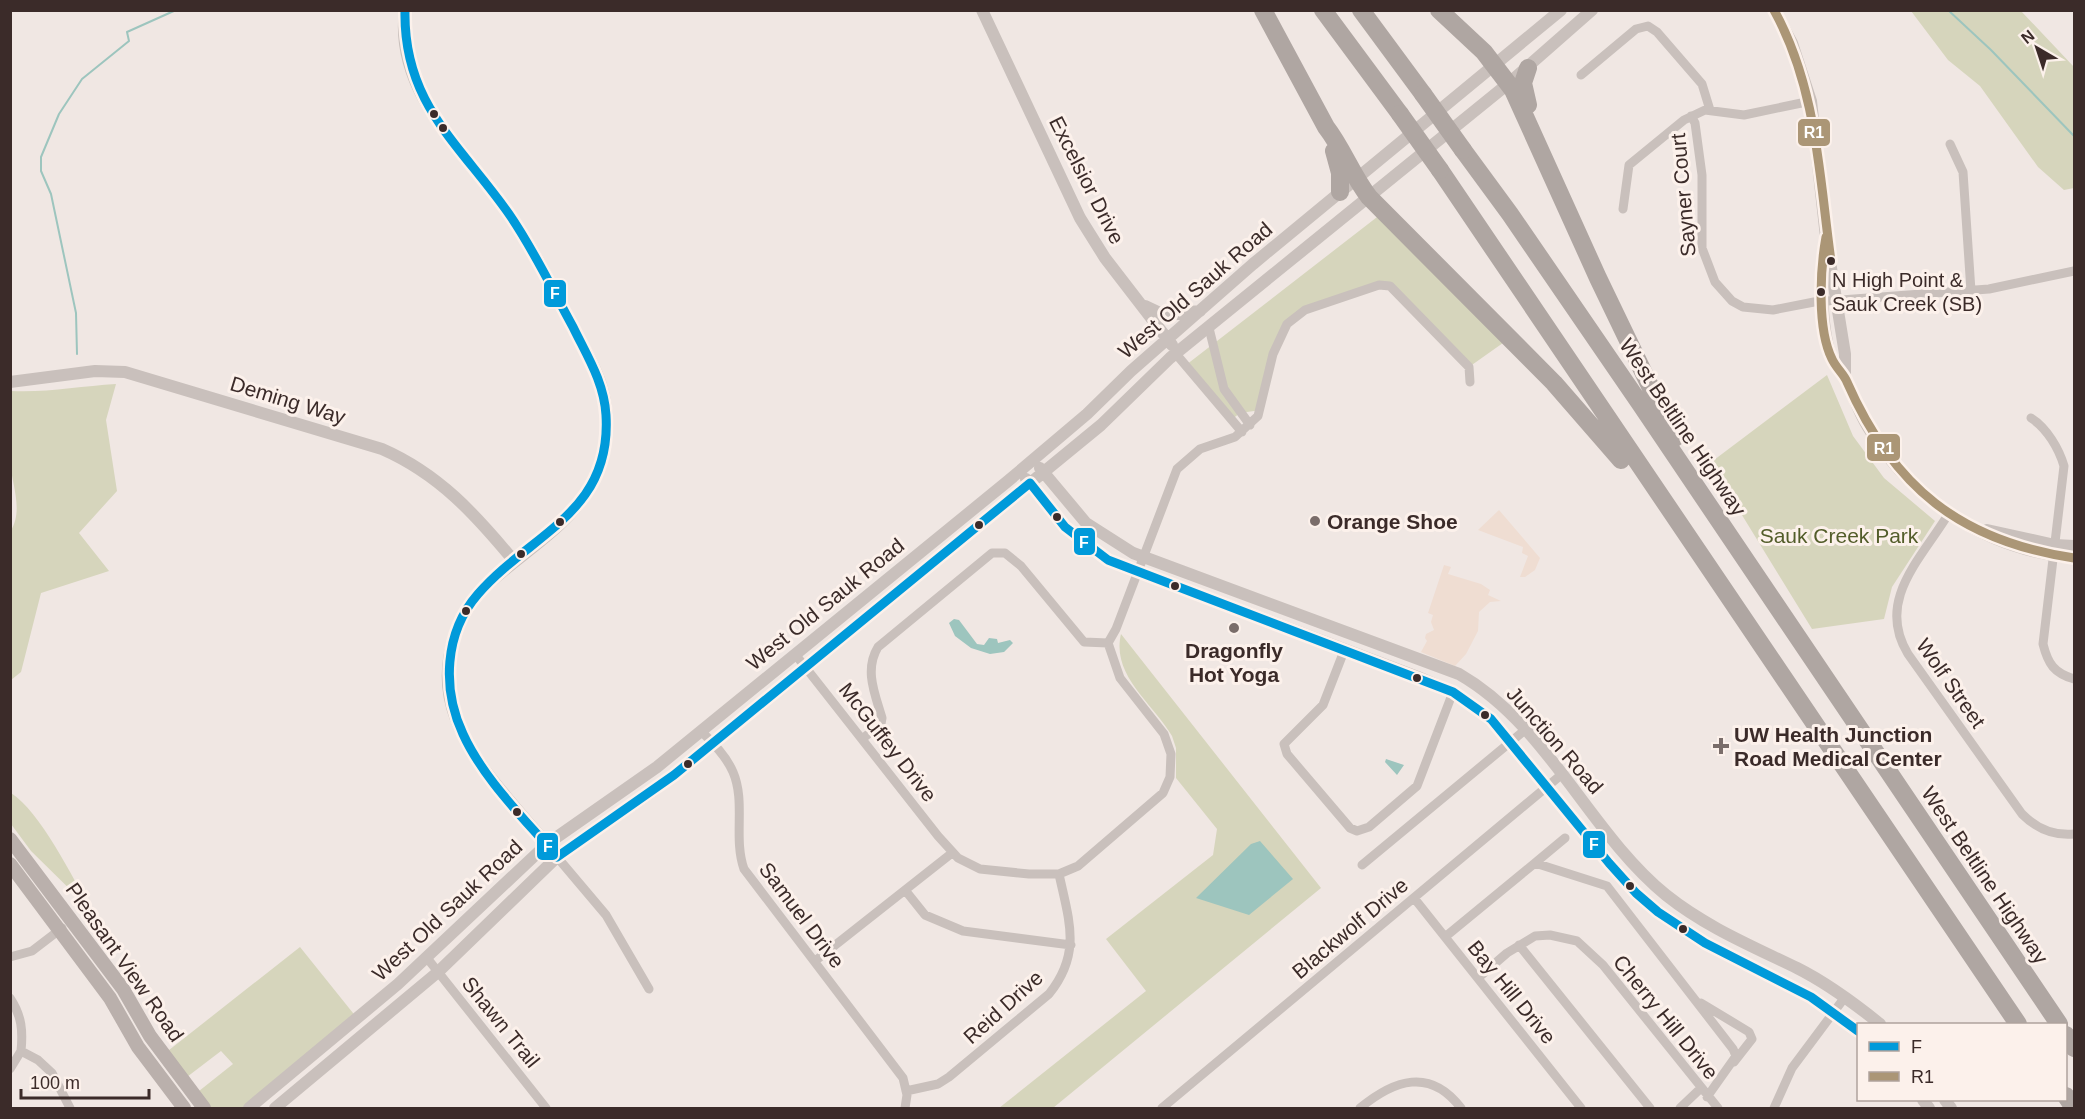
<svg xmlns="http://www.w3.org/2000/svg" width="2085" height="1119" viewBox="0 0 2085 1119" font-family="Helvetica,sans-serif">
<rect width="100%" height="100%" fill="#f0e7e3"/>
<path fill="#d6d5bc" d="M1911 11H2021L2074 67V188L2064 190 2038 167 1980 86 1948 60Z
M1381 214 1510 338 1469 367 1390 286 1305 310 1279 337 1261 410 1240 413 1231 420 1186 365Z
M1827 375 1853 436 1884 478 1935 521 1892 587 1884 619 1812 629 1710 463Z
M116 384 106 420 117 491 79 533 109 571 41 593 21 672 11 680 10 532C24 511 12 485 10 462 9 439 10 414 11 391 45 393 81 386 116 384Z
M1121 634 1321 888 1053 1108H999L1146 991 1106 939 1213 855 1217 829 1176 778V748L1172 736C1154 704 1111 676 1121 634Z
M11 793C40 811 73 878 91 910L31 851 11 824Z
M300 947 357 1018 249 1108H204L194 1095 233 1064 221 1051 183 1080 164 1054Z"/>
<path fill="#efddd2" d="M1499 510 1540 558 1535 570 1525 577H1520L1528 556 1522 553 1523 547 1478 530Z
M1444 565 1451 567 1448 574 1481 584 1490 590 1488 595 1501 601 1490 602 1479 612 1478 631 1466 654 1455 666 1421 652 1427 641 1425 638 1426 634 1434 630 1431 622 1433 615 1428 613Z"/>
<path fill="#9dc5be" d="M954 619 959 620 977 644 984 645 989 638 997 639 998 643 1010 640 1013 643 1004 652 990 654 971 648 955 636 949 623Z
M1386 759 1404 765 1397 775 1385 762Z
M1260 841 1293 879 1249 915 1196 898 1251 844Z"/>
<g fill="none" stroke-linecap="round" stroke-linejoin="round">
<path stroke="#9dc5be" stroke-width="2" d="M1948 10 1991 50 2074 136
M77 354 76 313 51 194 41 171V157L59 114 82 79 129 41 127 32 176 10"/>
<path stroke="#c9c0bc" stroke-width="9" d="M1581 75 1636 29 1648 26 1657 32 1702 84 1710 110
M1691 116 1695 123 1702 175V248L1715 282 1732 301 1743 307 1773 310 1814 302 1989 289 2074 271
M1950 144 1963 172 1971 291
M1623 209 1629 165 1684 120 1705 110 1744 115 1811 101
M1209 328 1224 389 1250 425
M1176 354 1242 432
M2031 418C2047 428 2059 449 2064 466L2043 644C2048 664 2054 673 2074 679
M1949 513C1922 558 1875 600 1908 654L2022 814C2037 829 2053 836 2074 834
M1344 651 1323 705 1284 744 1287 754 1350 828 1357 831 1369 827 1417 786 1453 692
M795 654 938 836 958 858 980 869 1029 874H1059L1078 866 1163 793 1170 777 1171 754 1164 734 1120 678 1108 643
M701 731C713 743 726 756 733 772 746 802 733 838 744 869L903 1078 907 1095 905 1108
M862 739 881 724 882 718C875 694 864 670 878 647L992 553H1005L1021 566 1084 642 1108 643 1116 629 1177 469 1200 449 1235 437 1258 416 1273 354 1287 324 1305 310 1379 285 1390 286 1469 367 1470 382
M557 857 606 915 649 989
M1535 863 1565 838
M1362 865 1525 730
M905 890 925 915 963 931 1071 945
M1414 898 1581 1108
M1445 937 1535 863 1607 886 1733 1049 1736 1056 1707 1097
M1519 945 1650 1108
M10 957 32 951 62 928
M427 958 546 1108
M815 961 952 853
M1478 978 1507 953 1535 936 1550 935 1577 941 1603 965 1718 1108
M10 998C22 1016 23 1031 21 1051
M1701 1003 1749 1032 1752 1039 1734 1062
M10 1069 21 1051 38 1060 52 1073 70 1108
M906 1091 938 1084 949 1077 1049 994C1082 953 1069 921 1059 874
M1162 1108 1561 775
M1360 1108C1394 1080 1430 1067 1461 1108
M1680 1108 1700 1089
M1774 1108 1792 1068 1845 997"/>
<path stroke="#c9c0bc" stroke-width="12" d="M405 10C394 91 463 151 507 211 533 247 552 286 572 326 583 347 597 368 603 392 611 423 606 461 589 489 563 533 512 558 477 595 402 699 486 771 551 849
M982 10 1080 218 1105 258 1172 345
M1774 10 1792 43 1811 101 1826 237 1845 354V376
M1826 237C1819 264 1821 332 1832 359 1835 365 1842 371 1845 377 1853 394 1858 411 1868 427 1913 502 1988 550 2074 558
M1145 306 1164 315 1200 311
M10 382 95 371 125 372 382 449C439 474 475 514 514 561
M1040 468 1086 523 1133 553 1459 674C1548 725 1588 831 1666 895 1706 927 1752 946 1797 968 1827 983 1854 1003 1880 1024
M1026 479 1065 527 1108 560 1418 677 1453 692 1491 719 1609 863 1636 893 1658 912 1705 943 1811 997 1858 1031
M1987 530 2055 545 2074 546
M1923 1100 1929 1108
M1945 1100 1951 1108
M249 1108 398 984 547 844 657 767 1008 481 1087 414 1131 371 1253 264 1561 10
M275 1108 438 972 557 857 654 790 713 743 1101 425 1170 358 1509 83 1592 10"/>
<path stroke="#bab0ac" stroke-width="14" d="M10 839 123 989 150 1036 204 1108
M10 864 110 998 138 1047 184 1108"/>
<path stroke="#afa6a2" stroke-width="18" d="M1263 10 1326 127C1343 149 1352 175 1369 197L1554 383 1621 460
M1323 10 1400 114
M1361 10 1423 94
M1439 10 1484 52 1513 90 1598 278 1675 438
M1528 105 1523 83 1528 68
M1463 150 1510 214 1641 405 2059 1024
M1334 151 1340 173V192
M1440 170 2018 1024
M2066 1035 2074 1048
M2066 1096 2074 1108"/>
<path stroke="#afa6a2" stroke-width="18" d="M1423 94 1463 150
M1400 114 1440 170"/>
<defs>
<path id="bus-1" d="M405 10C403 104 460 144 509 214 534 250 552 289 573 327 587 356 604 382 606 415 612 513 531 533 478 594 444 633 442 689 463 734 484 780 525 819 557 857L674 775 1030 483 1065 527 1108 560 1453 692 1491 719 1609 863 1636 893 1658 912 1705 943 1811 997 1858 1031"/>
<path id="bus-2" d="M1774 10C1817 88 1819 175 1831 261
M1826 237C1820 270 1817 329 1832 359 1836 368 1844 374 1847 382 1893 487 1960 541 2074 558"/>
</defs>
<use href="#bus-1" stroke="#fcf1eb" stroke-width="14"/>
<use href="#bus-2" stroke="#fcf1eb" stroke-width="14"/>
<use href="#bus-1" stroke="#009ada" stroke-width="9"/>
<use href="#bus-2" stroke="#ab9676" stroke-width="9"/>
</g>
<g fill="#3b2b29" stroke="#fcf1eb" stroke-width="2">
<circle cx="434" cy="114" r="5"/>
<circle cx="443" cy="128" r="5"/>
<circle cx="1831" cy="261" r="5"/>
<circle cx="1821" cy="292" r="5"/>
<circle cx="1057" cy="517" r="5"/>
<circle cx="560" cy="522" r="5"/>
<circle cx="979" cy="525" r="5"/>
<circle cx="521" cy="554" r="5"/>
<circle cx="1175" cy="586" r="5"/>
<circle cx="466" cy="611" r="5"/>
<circle cx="1417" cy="678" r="5"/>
<circle cx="1485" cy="715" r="5"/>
<circle cx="688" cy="764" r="5"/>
<circle cx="517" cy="812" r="5"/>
<circle cx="1630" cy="886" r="5"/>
<circle cx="1683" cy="929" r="5"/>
</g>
<g fill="#7a6d6a" stroke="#fcf1eb" stroke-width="2">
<circle cx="1315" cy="521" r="6"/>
<circle cx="1234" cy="628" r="6"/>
<path d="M1718 737h6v6h6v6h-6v6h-6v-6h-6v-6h6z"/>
</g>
<g text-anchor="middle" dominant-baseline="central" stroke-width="6" stroke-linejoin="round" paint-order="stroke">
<g font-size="20" fill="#3b2b29" stroke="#fcf1eb" text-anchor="start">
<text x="1832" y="280">N High Point &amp;<tspan x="1832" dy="24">Sauk Creek (SB)</tspan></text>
</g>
<g font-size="21" fill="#3b2b29" stroke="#fcf1eb">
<text transform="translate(1087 180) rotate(63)">Excelsior Drive</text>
<text transform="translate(1683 195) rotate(-95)">Sayner Court</text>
<text transform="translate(1195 290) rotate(-41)">West Old Sauk Road</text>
<text transform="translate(288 400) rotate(17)">Deming Way</text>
<text transform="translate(1683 427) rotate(56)">West Beltline Highway</text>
<text transform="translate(825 604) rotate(-39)">West Old Sauk Road</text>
<text transform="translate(1951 683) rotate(55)">Wolf Street</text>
<text transform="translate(1555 740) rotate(49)">Junction Road</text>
<text transform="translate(888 742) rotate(52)">McGuffey Drive</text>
<text transform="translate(1985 875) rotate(56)">West Beltline Highway</text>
<text transform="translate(447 910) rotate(-43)">West Old Sauk Road</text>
<text transform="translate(802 915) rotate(53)">Samuel Drive</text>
<text transform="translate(1350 928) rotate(-40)">Blackwolf Drive</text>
<text transform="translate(125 962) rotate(55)">Pleasant View Road</text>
<text transform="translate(1512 992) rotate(51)">Bay Hill Drive</text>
<text transform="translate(1003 1007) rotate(-42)">Reid Drive</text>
<text transform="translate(1666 1017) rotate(51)">Cherry Hill Drive</text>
<text transform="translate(501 1022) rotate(51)">Shawn Trail</text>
</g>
<g font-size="21" font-weight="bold" fill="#3b2b29" stroke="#fcf1eb" text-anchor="start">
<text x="1327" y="521">Orange Shoe</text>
<text x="1234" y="650" text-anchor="middle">Dragonfly<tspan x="1234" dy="24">Hot Yoga</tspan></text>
<text x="1734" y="734">UW Health Junction<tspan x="1734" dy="24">Road Medical Center</tspan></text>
</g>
<g font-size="21" fill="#535d2a" stroke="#fcf1eb">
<text x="1839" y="535">Sauk Creek Park</text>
</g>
</g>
<g stroke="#fcf1eb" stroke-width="2">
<rect x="1797" y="118" width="34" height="29" rx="6" fill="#ab9676"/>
<rect x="543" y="279" width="24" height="29" rx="6" fill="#009ada"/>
<rect x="1866" y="433" width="35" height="29" rx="6" fill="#ab9676"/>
<rect x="1073" y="527" width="23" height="29" rx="6" fill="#009ada"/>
<rect x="1582" y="830" width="24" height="29" rx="6" fill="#009ada"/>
<rect x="536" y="832" width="23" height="29" rx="6" fill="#009ada"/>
</g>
<g font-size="16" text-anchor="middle" font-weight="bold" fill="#fff">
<text x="1814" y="138">R1</text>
<text x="555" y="299">F</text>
<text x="1884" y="454">R1</text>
<text x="1084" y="548">F</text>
<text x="1594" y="850">F</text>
<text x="548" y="852">F</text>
</g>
<rect width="2085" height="1119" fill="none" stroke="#3b2b29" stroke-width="24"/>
<rect x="1857" y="1023" width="210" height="78" fill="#fcf1eb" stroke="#afa29d" stroke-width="1.5"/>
<rect x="1869" y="1042" width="30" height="9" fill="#009ada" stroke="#afa29d" stroke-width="1.5"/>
<text x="1911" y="1053" font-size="18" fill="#3b2b29">F</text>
<rect x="1869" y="1072" width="30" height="9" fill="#ab9676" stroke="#afa29d" stroke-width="1.5"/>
<text x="1911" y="1083" font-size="18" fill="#3b2b29">R1</text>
<g transform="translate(2037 48) rotate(321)" stroke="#fcf1eb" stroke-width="4.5" paint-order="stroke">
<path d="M0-4.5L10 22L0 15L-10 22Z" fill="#3b2b29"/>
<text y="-9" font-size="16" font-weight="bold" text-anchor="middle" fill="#3b2b29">N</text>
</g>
<path d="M21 1089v9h128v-9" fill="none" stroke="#3b2b29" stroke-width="3"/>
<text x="30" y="1089" font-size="18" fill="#3b2b29" stroke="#fcf1eb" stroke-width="4.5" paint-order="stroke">100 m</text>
</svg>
